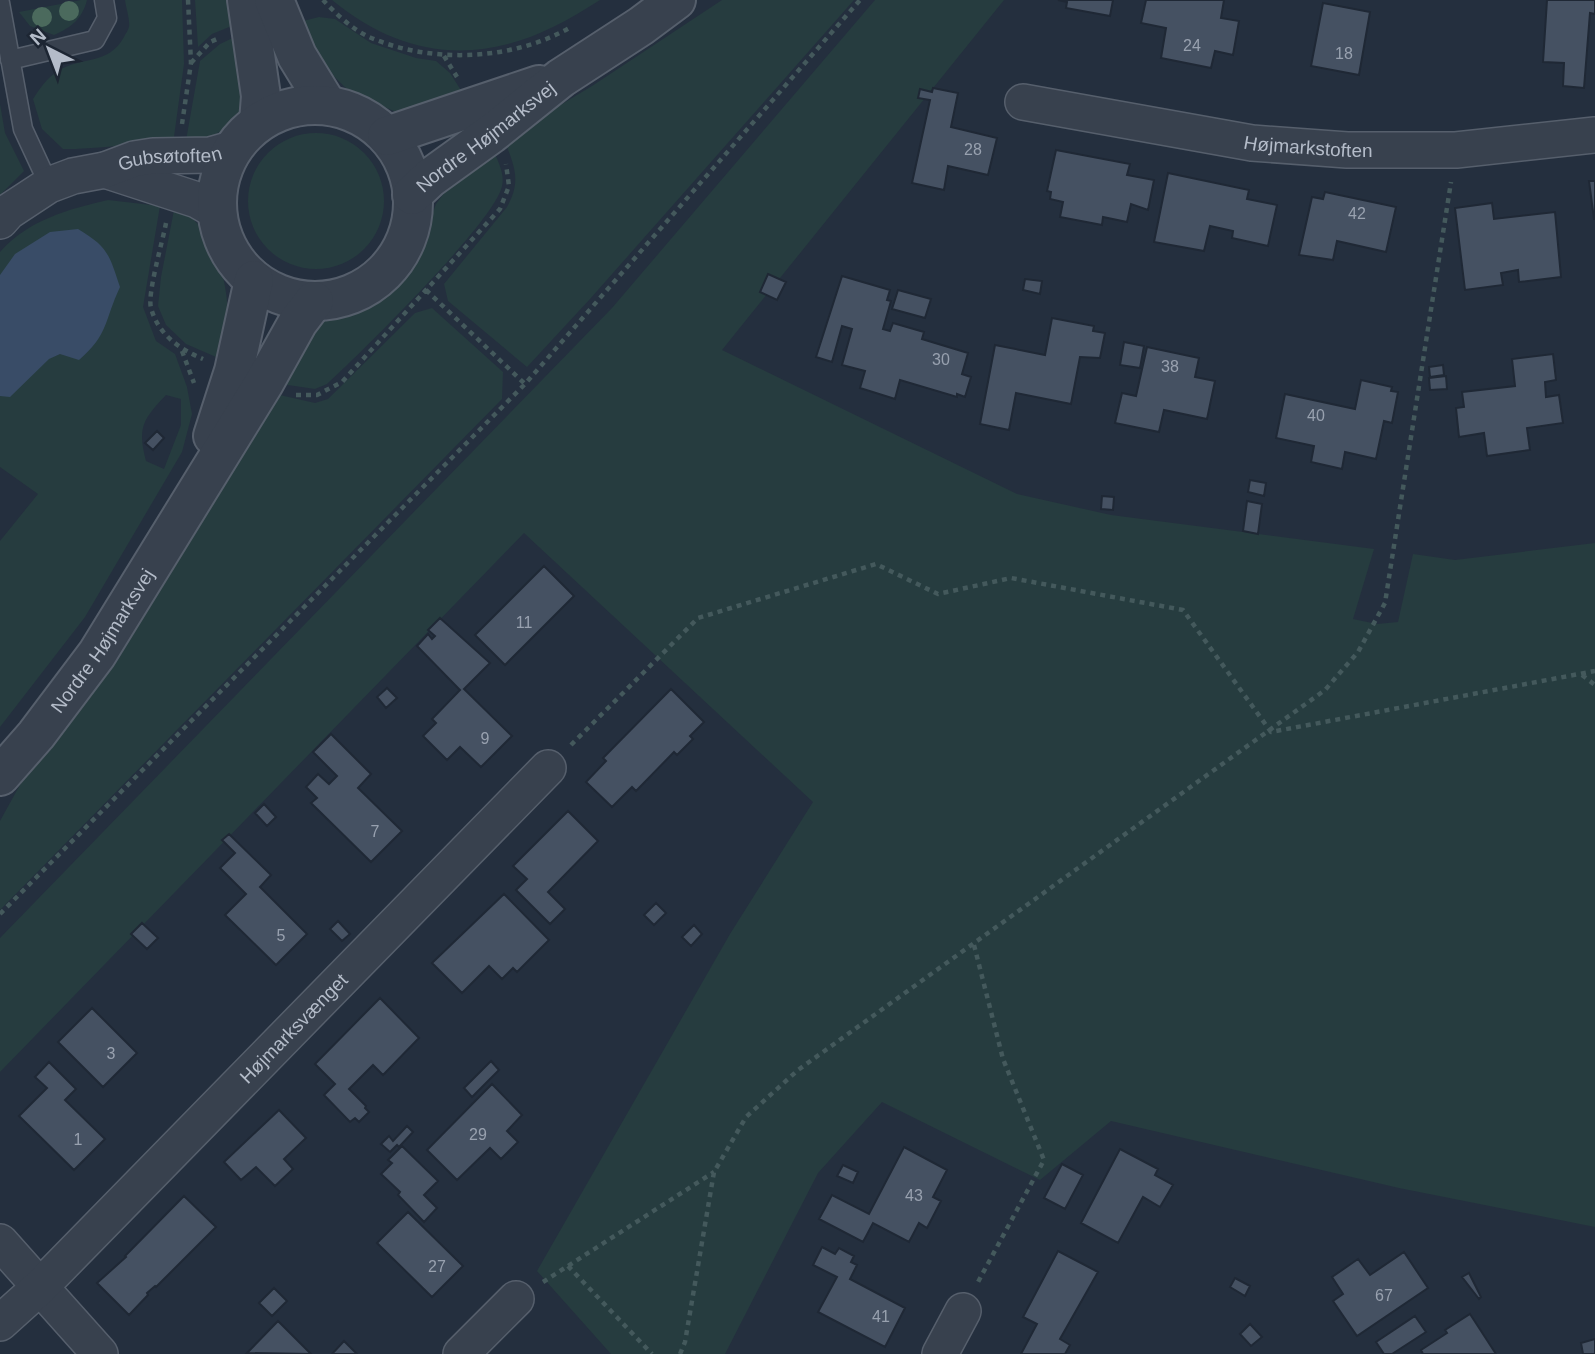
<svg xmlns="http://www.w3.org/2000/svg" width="1595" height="1354" viewBox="0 0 1595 1354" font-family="Helvetica,sans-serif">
<rect width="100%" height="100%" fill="#242f3e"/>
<path fill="#263c3f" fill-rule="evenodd" d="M81 0H87C82 19 72 27 54 35L30 26 19 12Z
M125 0H182L184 64 173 144C136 142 100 149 63 149L42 129 33 99C40 88 47 78 58 71 81 56 108 66 124 37 125 34 128 31 129 27 130 19 126 8 125 0Z
M195 0H234L239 23 212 34 198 47Z
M332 0H600C585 9 570 19 553 27 474 66 400 56 332 0Z
M722 0H854L590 299 527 367 448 301 444 284 507 207C522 180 514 166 504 139L592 86Z
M875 0H1004L722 350 1017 494 1111 515 1374 549 1353 619 1377 624 1398 622 1413 554 1455 560 1595 543V1227L1399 1188 1111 1121 1040 1180 882 1102 818 1173 725 1354H611L537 1271 730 934 813 802 524 533 0 1072V938L612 308Z
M319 17 335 19 371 43 416 58 436 61 450 73 464 95 403 115 350 92 317 60 295 23Z
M239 35C240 48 247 92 245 101 238 128 208 139 185 146L200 61 220 44Z
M0 104 5 133 24 171 0 195Z
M248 201a68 68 0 1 1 136 0a68 68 0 1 1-136 0Z
M493 150C498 161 505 174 502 186 496 220 359 355 327 384L315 389 281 384 316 326 335 314 366 305 396 281 414 262 436 204 460 172Z
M108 200 160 206 143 307 156 341 175 354 187 387 192 414 182 452 85 617 0 727V541L38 494 0 467V252C28 220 69 209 108 200ZM166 395 181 399V425L164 469 146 461C137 428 143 419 166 395Z
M175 205C224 233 236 309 223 360L186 344 166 325 158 306 161 277Z
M432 308 503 372 502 399 0 910V821L26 774 119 658 271 393 315 403 328 399 415 313Z"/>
<path fill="#394c67" d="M78 229C108 247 109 254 120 287 104 321 109 334 79 360L60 354 49 359 10 397 0 396V275L15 254 50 232Z"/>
<path fill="#455162" stroke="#1f2835" stroke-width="2" d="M1058 0H1113L1110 16 1066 8 1067 2Z
M1146 0H1224L1221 18 1239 21 1233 55 1215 51 1211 68 1161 58 1166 28 1141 23Z
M1547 0H1595V14L1590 13 1584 88 1563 86 1564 63 1543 62Z
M1323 3 1370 12 1359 75 1311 66Z
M933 88 958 93 951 127 997 138 988 175 948 166 944 190 912 183 930 100 918 98 920 89 932 92Z
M1056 150 1130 164 1127 175 1154 180 1148 210 1131 204 1127 222 1103 217 1102 225 1060 217 1063 202 1050 199 1051 192 1047 191Z
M1168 173 1249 190 1247 199 1277 205 1268 246 1232 238 1233 231 1210 226 1204 251 1154 242Z
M1589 181H1595V219H1594Z
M1325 192 1396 207 1386 252 1337 241 1333 260 1299 255 1312 197 1323 199Z
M1492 203 1494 219 1555 212 1561 277 1519 282 1518 270 1501 273 1503 285 1465 290 1455 208Z
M768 274 786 282 777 300 760 292Z
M842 276 890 290 887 300 891 301 883 329 890 331 893 323 924 332 922 339 968 353 962 374 971 377 965 397 957 394V397L900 380 895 399 860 388 865 371 842 365 852 329 842 326 832 362 816 357Z
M1025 279 1042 281 1040 294 1023 290Z
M898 290 931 299 925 318 892 309Z
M1052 318 1094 326 1093 331 1105 333 1100 358 1080 357 1071 404 1016 393 1009 430 980 424 995 345 1045 355Z
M1124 342 1144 346 1140 368 1120 365Z
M1147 347 1199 358 1195 377 1215 381 1207 419 1164 410 1159 432 1115 423 1122 393 1136 396Z
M1553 354 1556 380 1545 382 1546 397 1559 395 1563 423 1527 428 1530 450 1487 456 1484 433 1459 437 1456 408 1464 407 1462 392 1515 386 1512 359Z
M1443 365 1444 375 1430 377 1429 367Z
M1446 376 1447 389 1430 390 1429 378Z
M1361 380 1392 387 1391 391 1398 392 1392 423 1384 421 1376 459 1345 452 1342 469 1311 462 1314 446 1276 438 1285 394 1355 409Z
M157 431 164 438 153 450 145 443Z
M1250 480 1266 483 1264 496 1248 492Z
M1102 496 1114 497 1113 510 1101 509Z
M1247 501 1262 504 1258 534 1243 531Z
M544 566 574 596 505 665 475 635Z
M440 618 490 663 464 689 512 736 481 767 460 747 447 760 423 736 436 723 432 719 460 690 417 646 428 634 432 639 435 636 428 630Z
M387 688 397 698 386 708 377 697Z
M671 689 704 722 690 736 693 739 677 755 674 752 636 791 632 787 612 807 586 782 606 761 603 758Z
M331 734 371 774 358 788 402 831 371 862 311 803 317 798 306 787 318 774 329 784 337 776 313 752Z
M264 804 276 817 267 826 255 813Z
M568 811 598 841 548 892 565 909 550 924 516 890 527 879 513 866Z
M229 834 271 875 260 887 307 934 276 965 225 915 246 894 220 868 235 853 222 840Z
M504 894 549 940 517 972 513 968 502 979 489 966 462 993 432 963Z
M656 903 666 913 654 925 644 915Z
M338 921 350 934 342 941 330 929Z
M142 923 158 938 147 949 131 934Z
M694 925 702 934 691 946 682 937Z
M380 998 419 1038 383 1075 373 1065 349 1089 366 1106 365 1108 369 1112 359 1122 355 1118 350 1122 324 1095 335 1084 315 1064Z
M92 1008 137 1053 103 1087 58 1042Z
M491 1061 499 1070 472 1097 464 1088Z
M49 1062 76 1089 65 1100 105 1139 74 1170 19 1116 47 1088 35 1077Z
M492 1084 522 1115 507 1131 518 1142 501 1159 490 1148 457 1180 427 1150Z
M279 1110 306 1138 284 1159 293 1169 275 1186 256 1167 241 1180 224 1162Z
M407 1126 413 1132 399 1147 397 1145 390 1152 381 1144 389 1136 393 1141Z
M402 1146 438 1181 424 1195 437 1208 424 1222 398 1195 400 1192 381 1174 392 1163 388 1160Z
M904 1147 947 1170 933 1197 941 1201 927 1228 919 1223 909 1242 873 1223 863 1242 819 1219 832 1195 869 1214Z
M1120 1149 1158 1169 1155 1175 1173 1185 1160 1207 1143 1197 1118 1243 1081 1223Z
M1062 1164 1083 1175 1065 1209 1044 1198Z
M843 1165 858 1172 853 1183 837 1176Z
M184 1196 216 1227 156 1287 155 1286 147 1293 148 1295 129 1315 97 1283 126 1257 125 1256Z
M408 1212 463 1266 432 1297 377 1243Z
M822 1247 835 1254 839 1248 854 1256 851 1262 857 1265 850 1279 905 1308 885 1347 818 1312 837 1277 813 1265Z
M1058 1251 1098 1272 1060 1339 1070 1345 1065 1354H1021L1037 1324 1023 1317Z
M1404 1252 1428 1288 1357 1336 1333 1301 1343 1294 1332 1277 1358 1259 1370 1275Z
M1469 1273 1481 1297 1479 1299 1462 1277Z
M1235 1278 1250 1286 1245 1296 1230 1287Z
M274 1288 287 1301 272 1316 259 1303Z
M1470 1314 1496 1354H1423L1421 1350 1447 1333 1445 1330Z
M1415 1316 1426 1332 1392 1354H1384L1376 1342Z
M278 1321 311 1354 247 1353Z
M1250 1324 1262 1337 1251 1346 1240 1334Z
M1595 1339V1354H1583L1581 1343Z
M344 1341 357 1354H332Z"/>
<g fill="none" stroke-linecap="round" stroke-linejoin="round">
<defs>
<path id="service" d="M0 3 23 129 49 185
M10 60 95 40 107 18 104 0"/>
<g id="minor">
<path id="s1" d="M1023 102 1252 143 1347 150H1456L1595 135"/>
<path d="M105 170 197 200 218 212"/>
<path id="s2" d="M0 221 8 212 49 185 73 176 105 170 134 159 153 156 210 155 235 148"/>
<path d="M0 1242 100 1354"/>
<path id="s3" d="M0 1323 40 1287 548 768"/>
<path d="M461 1354 516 1299"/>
<path d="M940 1354 963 1311"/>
</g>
<g id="tertiary">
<path d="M247 0 261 96 259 122"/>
<path d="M274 0 297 56 327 105"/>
<circle cx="315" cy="203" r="98"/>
<path d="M387 136 539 85"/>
<path id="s4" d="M412 195 430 178 491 134 561 78 641 26 676 0"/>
<path d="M213 436 234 371 254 280"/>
<path id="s5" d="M0 776 36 735 97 654 264 383 298 322 314 301"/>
</g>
</defs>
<use href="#service" stroke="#565f6c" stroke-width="21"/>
<use href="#minor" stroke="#565f6c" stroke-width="38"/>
<use href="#tertiary" stroke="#565f6c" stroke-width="42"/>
<path stroke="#44595c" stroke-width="4.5" stroke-dasharray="5 5" stroke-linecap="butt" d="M323 0C335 13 352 29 369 37 431 64 512 61 571 27
M444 56 457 77
M191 63 210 42 217 39
M182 124 191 63 188 0
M166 223C163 240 147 294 151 308 158 334 179 349 203 359
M426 290 525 384
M182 351 194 383
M296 395H317L342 382 500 209 509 186 506 164
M1582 675 1595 685
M571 745 698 618 876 564 938 594 1011 578 1183 610 1271 732 1595 671
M0 914 525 384 860 0
M974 945 1003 1059 1044 1160 978 1282
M568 1266 652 1354
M543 1282 714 1172
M680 1354 685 1342 714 1172 746 1117 798 1070 1325 690 1358 652 1385 603 1451 182"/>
<use href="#service" stroke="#38414e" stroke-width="18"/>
<use href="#minor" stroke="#38414e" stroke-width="35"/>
<use href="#tertiary" stroke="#38414e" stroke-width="38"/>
</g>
<g fill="#4b6a5d">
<circle cx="69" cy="11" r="10"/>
<circle cx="42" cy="17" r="10"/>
</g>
<g text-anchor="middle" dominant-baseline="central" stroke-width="6" stroke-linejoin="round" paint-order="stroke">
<g font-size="16" fill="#98a1af">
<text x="1192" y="45">24</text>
<text x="1344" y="53">18</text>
<text x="973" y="149">28</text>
<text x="1357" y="213">42</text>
<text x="941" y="359">30</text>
<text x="1170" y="366">38</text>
<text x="1316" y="415">40</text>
<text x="524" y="622">11</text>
<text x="485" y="738">9</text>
<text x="375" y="831">7</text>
<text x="281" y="935">5</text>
<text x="111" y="1053">3</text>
<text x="478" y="1134">29</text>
<text x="78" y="1139">1</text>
<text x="914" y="1195">43</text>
<text x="437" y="1266">27</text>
<text x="1384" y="1295">67</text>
<text x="881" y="1316">41</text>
</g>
<g font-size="19" fill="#b4bcc9" stroke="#1d2633">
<text stroke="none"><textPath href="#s4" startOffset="94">Nordre Højmarksvej</textPath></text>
<text stroke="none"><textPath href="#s1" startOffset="289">Højmarkstoften</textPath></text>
<text stroke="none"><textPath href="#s2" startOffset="186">Gubsøtoften</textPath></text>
<text stroke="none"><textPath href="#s5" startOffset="170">Nordre Højmarksvej</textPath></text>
<text stroke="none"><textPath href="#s3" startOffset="416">Højmarksvænget</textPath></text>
</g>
</g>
<g transform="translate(49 49) rotate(318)" stroke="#1d2633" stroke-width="5" paint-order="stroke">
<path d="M0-5L12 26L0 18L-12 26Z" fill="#b4bcc9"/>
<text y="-10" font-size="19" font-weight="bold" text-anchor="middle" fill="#b4bcc9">N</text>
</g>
</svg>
